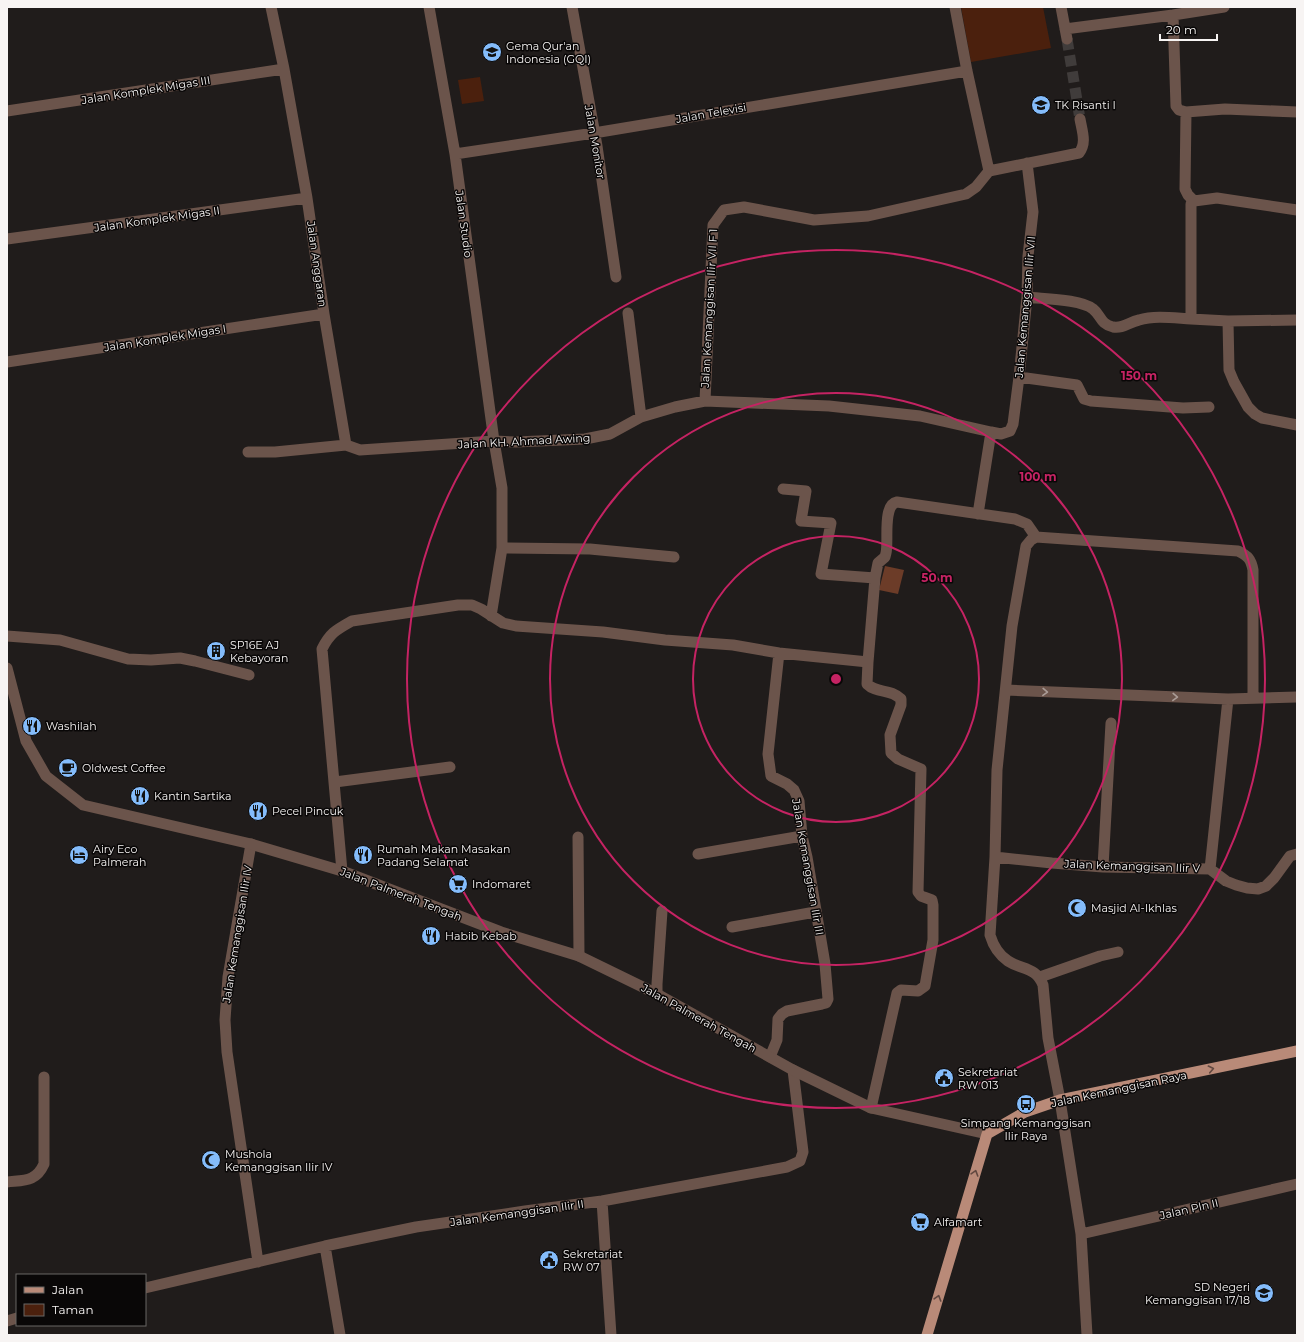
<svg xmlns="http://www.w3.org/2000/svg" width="1304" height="1342" viewBox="0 0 1304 1342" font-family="Montserrat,sans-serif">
<rect width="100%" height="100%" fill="#201c1b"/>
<path fill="#4b200d" d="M961 7H1043L1051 48 971 62Z
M480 77 484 101 462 104 458 80Z"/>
<path fill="#6c3c28" d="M885 566 904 570 898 594 879 590Z"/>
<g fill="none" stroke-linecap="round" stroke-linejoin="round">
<path stroke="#403c3b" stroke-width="11" stroke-dasharray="11 5.5" stroke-linecap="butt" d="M1067 39 1080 119"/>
<path stroke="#6b544b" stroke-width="11" d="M271 7 284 69 307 198 324 314 346 445 360 450 494 441 516 442 585 439 610 434 641 417 675 407 705 401 829 406 920 416 991 432 1001 434 1010 431 1013 424 1019 377 1027 297 1028 256 1033 212 1027 163
M429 7 455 154 494 441 502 488V548L491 616
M572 7 597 146 616 277
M955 7 967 71 989 171
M1061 7 1067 39
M1173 15 1176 106 1179 110 1186 112 1225 109 1297 112
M1065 29 1173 15 1224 7
M7 111 284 69
M1186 112 1185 189 1188 195 1194 201
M455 154 594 133 967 71
M989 171 1079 153C1087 143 1082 131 1080 119
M1297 210 1217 198 1194 201 1191 204V319L1228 321 1229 370 1234 382 1248 407 1255 414 1262 418 1297 425
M7 239 307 198
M1027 297C1043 299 1081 299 1093 309 1101 315 1100 324 1113 327 1123 329 1129 322 1139 320 1155 315 1174 318 1191 319
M628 313 641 417
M1228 321 1297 320
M7 362 324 314
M1019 377 1077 385 1084 399 1091 401 1183 408 1209 407
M705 401 713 225 724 210 744 207 814 220 868 216 966 194 976 187 989 171
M248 452H275L346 445
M783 489 806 491 801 521 831 523 821 574 875 578
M978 514 991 432
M502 548 590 549 674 557
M7 636 60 640 128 659 151 660 180 658 195 661 249 675
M1006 690 1228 699 1297 697
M335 782 450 767
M578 837 579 956
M251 844 228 977 225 1020 227 1052 258 1262
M698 854 802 836
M995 857 1052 863 1103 867 1210 869 1226 881 1236 885 1247 888 1258 889 1266 886 1274 878 1290 856 1297 854
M1103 867 1111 723
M1210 869 1228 699
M342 871 322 649C330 633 336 630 352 621L458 605H472L481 609 503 623 516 626 603 632 665 640 733 645 779 653 868 662
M732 927 815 912
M1040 977 1100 956 1118 952
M657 994V984L662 911
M770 1057 777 1040 778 1019 782 1014 787 1011 822 1004 826 1003 828 999 825 964 807 857 802 836 799 801 794 790 787 784 771 776 768 754 779 653
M871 1108 897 993 901 990 918 991 925 986 933 940V905L932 900 921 896 918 892 921 769 898 759 891 753 890 735 901 705V699C890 688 877 694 867 684L868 662 875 578 878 563 885 557 886 553C889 541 882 505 897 502L1015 519 1027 524 1036 537
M7 1182C24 1180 36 1182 44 1164V1077
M602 1201 611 1335
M1081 1234 1297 1184
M325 1246 340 1335
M145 1288 325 1246 416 1227 525 1211 602 1201 787 1167 800 1161 803 1152 793 1070
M7 1321 17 1318
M1087 1335 1081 1234 1060 1100 1048 1038 1043 985C1036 967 1022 970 1008 961 999 955 993 945 990 935L995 857 997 770 1012 626 1026 546 1031 540 1036 537 1238 551C1248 556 1251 559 1253 570V697"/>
<path stroke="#6b544b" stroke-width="11" d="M7 668 26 741 46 776 83 805 251 844 342 871 501 932 579 956 657 994 793 1070 871 1108 987 1134"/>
<path stroke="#b98a78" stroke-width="11" d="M927 1335 987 1134 1025 1112 1060 1100 1297 1051"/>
</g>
<defs><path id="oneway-chevron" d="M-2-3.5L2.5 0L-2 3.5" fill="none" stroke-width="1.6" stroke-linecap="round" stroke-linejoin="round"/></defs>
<g stroke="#aa9c97">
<use href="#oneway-chevron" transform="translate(1045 692) rotate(2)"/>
<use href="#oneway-chevron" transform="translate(1175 697) rotate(2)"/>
</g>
<g stroke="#614840">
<use href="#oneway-chevron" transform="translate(1211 1069) rotate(-12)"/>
<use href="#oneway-chevron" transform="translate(975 1173) rotate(-73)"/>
<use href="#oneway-chevron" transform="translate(938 1298) rotate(-73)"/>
</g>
<g fill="none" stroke="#c52363" stroke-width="2">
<circle cx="836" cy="679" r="143"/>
<circle cx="836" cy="679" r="286"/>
<circle cx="836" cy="679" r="429"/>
</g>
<defs>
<symbol id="school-disc" viewBox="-11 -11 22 22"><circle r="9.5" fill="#84bcfb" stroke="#090707"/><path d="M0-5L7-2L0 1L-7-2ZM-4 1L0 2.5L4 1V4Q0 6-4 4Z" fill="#111"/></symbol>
<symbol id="building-disc" viewBox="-11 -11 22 22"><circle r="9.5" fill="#84bcfb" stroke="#090707"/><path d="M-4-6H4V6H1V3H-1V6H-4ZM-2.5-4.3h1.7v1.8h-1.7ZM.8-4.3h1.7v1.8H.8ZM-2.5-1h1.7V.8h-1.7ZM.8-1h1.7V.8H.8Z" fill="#111"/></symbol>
<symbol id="restaurant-disc" viewBox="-11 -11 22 22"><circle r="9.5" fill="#84bcfb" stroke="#090707"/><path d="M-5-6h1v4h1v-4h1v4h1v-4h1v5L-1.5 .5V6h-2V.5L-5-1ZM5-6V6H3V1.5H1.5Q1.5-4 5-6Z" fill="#111"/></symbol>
<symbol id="cafe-disc" viewBox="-11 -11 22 22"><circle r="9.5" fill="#84bcfb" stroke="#090707"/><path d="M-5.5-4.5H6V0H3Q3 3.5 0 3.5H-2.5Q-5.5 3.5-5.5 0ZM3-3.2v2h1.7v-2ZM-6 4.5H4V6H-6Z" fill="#111"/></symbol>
<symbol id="hotel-disc" viewBox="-11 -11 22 22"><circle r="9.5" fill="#84bcfb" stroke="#090707"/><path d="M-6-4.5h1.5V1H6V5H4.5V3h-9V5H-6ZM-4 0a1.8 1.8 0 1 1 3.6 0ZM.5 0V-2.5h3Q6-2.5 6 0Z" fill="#111"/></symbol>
<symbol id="supermarket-disc" viewBox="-11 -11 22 22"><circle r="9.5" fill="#84bcfb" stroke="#090707"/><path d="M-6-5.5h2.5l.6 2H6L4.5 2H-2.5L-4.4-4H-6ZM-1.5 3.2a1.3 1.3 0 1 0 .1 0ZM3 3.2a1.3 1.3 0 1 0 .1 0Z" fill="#111"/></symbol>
<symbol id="mosque-disc" viewBox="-11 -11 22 22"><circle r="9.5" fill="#84bcfb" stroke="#090707"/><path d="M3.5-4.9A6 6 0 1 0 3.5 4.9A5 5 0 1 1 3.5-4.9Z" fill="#111"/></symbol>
<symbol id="civic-disc" viewBox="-11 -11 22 22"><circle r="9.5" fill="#84bcfb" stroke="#090707"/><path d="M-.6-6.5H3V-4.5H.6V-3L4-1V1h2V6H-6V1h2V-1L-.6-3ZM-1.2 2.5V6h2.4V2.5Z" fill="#111"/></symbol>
<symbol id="bus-disc" viewBox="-11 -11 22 22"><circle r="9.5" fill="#84bcfb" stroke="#090707"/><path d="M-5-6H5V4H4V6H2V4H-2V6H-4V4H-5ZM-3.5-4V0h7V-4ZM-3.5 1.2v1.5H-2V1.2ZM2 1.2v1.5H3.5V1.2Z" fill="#111"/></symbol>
</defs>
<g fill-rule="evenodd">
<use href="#school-disc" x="481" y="41" width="22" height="22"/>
<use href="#school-disc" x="1030" y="94" width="22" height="22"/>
<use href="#building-disc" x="205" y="640" width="22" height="22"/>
<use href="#restaurant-disc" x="21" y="715" width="22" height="22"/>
<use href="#cafe-disc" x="57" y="757" width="22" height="22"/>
<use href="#restaurant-disc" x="129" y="785" width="22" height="22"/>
<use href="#restaurant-disc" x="247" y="800" width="22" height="22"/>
<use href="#hotel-disc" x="68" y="844" width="22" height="22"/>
<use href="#restaurant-disc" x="352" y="844" width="22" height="22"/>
<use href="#supermarket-disc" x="447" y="873" width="22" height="22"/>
<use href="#mosque-disc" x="1066" y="897" width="22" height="22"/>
<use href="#restaurant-disc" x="420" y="925" width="22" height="22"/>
<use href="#civic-disc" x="933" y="1067" width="22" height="22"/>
<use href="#bus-disc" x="1015" y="1093" width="22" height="22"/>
<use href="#mosque-disc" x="200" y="1149" width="22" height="22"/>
<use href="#supermarket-disc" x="909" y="1211" width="22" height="22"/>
<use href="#civic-disc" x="538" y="1249" width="22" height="22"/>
<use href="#school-disc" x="1253" y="1282" width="22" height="22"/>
</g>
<g text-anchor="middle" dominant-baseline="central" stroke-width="3" stroke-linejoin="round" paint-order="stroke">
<g font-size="11" fill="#f7f4f3" stroke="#090707" text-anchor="start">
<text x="506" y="46">Gema Qur'an<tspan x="506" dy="13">Indonesia (GQI)</tspan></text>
<text x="1055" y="105">TK Risanti I</text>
<text x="230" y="645">SP16E AJ<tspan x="230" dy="13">Kebayoran</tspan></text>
<text x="46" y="726">Washilah</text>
<text x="82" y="768">Oldwest Coffee</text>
<text x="154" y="796">Kantin Sartika</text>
<text x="272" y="811">Pecel Pincuk</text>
<text x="93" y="849">Airy Eco<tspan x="93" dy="13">Palmerah</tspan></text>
<text x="377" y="849">Rumah Makan Masakan<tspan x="377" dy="13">Padang Selamat</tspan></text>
<text x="472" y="884">Indomaret</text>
<text x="1091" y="908">Masjid Al-Ikhlas</text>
<text x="445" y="936">Habib Kebab</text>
<text x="958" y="1072">Sekretariat<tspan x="958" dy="13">RW 013</tspan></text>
<text x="1026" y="1123" text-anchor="middle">Simpang Kemanggisan<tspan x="1026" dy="13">Ilir Raya</tspan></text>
<text x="225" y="1154">Mushola<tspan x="225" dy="13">Kemanggisan Ilir IV</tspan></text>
<text x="934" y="1222">Alfamart</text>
<text x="563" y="1254">Sekretariat<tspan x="563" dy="13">RW 07</tspan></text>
<text x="1250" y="1287" text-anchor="end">SD Negeri<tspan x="1250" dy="13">Kemanggisan 17/18</tspan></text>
</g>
<g font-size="11" fill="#f7f4f3" stroke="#090707">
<text transform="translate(146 90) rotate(-9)">Jalan Komplek Migas III</text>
<text transform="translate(711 113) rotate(-10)">Jalan Televisi</text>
<text transform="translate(595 142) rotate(80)">Jalan Monitor</text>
<text transform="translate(157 219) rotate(-8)">Jalan Komplek Migas II</text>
<text transform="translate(464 224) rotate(82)">Jalan Studio</text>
<text transform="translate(317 264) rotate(82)">Jalan Anggaran</text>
<text transform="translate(1025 307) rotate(-85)">Jalan Kemanggisan Ilir VII</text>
<text transform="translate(709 308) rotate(-87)">Jalan Kemanggisan Ilir VII F 1</text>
<text transform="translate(165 338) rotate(-9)">Jalan Komplek Migas I</text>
<text transform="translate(524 441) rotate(-3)">Jalan KH. Ahmad Awing</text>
<text transform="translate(1132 866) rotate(2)">Jalan Kemanggisan Ilir V</text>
<text transform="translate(808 867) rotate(80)">Jalan Kemanggisan Ilir III</text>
<text transform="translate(401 894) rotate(21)">Jalan Palmerah Tengah</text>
<text transform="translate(237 934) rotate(-81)">Jalan Kemanggisan Ilir IV</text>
<text transform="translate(699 1018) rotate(29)">Jalan Palmerah Tengah</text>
<text transform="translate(1119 1089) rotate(-12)">Jalan Kemanggisan Raya</text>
<text transform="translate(1189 1209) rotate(-13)">Jalan Pln II</text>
<text transform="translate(517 1213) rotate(-8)">Jalan Kemanggisan Ilir II</text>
</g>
</g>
<circle cx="836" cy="679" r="6" fill="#c52363" stroke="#090707" stroke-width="2"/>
<g font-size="12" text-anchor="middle" font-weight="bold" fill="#c52363" stroke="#090707" stroke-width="3" stroke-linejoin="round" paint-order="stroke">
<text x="1139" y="380">150 m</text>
<text x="1038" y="481">100 m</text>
<text x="937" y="582">50 m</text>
</g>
<rect width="1304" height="1342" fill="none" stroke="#f7f4f3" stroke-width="16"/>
<rect x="16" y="1274" width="130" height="52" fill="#090707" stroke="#686665"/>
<rect x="24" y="1287" width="20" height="6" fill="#b98a78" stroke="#686665"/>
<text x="52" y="1294" font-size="12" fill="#f7f4f3">Jalan</text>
<rect x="24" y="1304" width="20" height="12" fill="#4b200d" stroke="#686665"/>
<text x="52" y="1314" font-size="12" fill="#f7f4f3">Taman</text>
<path d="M1160 34v6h57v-6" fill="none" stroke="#f7f4f3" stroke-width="2"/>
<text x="1166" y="34" font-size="12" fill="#f7f4f3" stroke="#090707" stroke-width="3" paint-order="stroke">20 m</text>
</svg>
